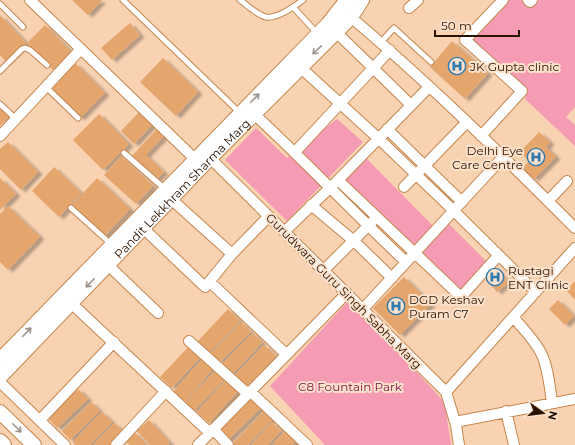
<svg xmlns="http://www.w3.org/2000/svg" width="575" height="445" viewBox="0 0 575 445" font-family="Montserrat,sans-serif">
<defs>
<filter id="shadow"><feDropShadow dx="4.5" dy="2.5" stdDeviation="1" flood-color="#0004"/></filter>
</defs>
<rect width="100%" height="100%" fill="#f9d2b1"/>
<path fill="#f69bb4" d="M509 0H521L530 8 539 0H575V107L566 117 575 125V146L525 99 528 90 470 40Z
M337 119 363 142 287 221 225 160 256 128 287 158Z
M367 159 436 229 447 222 487 262 461 292 345 181Z
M350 299 446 404V412L451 445H325L270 386Z"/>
<path fill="#e5a66e" filter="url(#shadow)" d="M72 0H102L88 15Z
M0 15 26 43 6 62 0 55Z
M130 23 140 35 112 60 101 48Z
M45 25 71 52 53 70 27 43Z
M452 41 488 73 465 99 430 67Z
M163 58 198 92 176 116 140 82Z
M75 63 105 93 80 118 50 89Z
M0 108 9 117 0 126Z
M141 110 154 123 134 144 121 131Z
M99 114 129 144 103 170 73 140Z
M158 128 166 134 146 155 164 172 156 180 131 157Z
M539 132 550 142 546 147 556 157 534 179 522 168 529 161 520 152Z
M8 142 38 172 21 190 0 169V149Z
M121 156 153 186 136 204 104 175Z
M54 167 81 193 59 217 32 191Z
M0 178 16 194 0 210Z
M97 178 130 209 104 237 71 206Z
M8 206 40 237 8 270 0 262V214Z
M497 270 508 283 497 292 486 279Z
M404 277 431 304 400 335 373 308Z
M575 281V300L566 290Z
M558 300 574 316 565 325 549 309Z
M228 309 240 321 209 353 197 342Z
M241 322 251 332 220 362 211 353Z
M253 333 262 343 232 374 222 364Z
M191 344 202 355 172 388 160 377Z
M264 345 276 356 246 388 234 376Z
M202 359 214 368 185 401 173 392Z
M215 371 224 380 194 411 185 402Z
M226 380 238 391 209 423 197 412Z
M78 389 88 399 57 428 48 418Z
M253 395 263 406 227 441 217 431Z
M91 402 100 411 70 440 62 431Z
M264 411 272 420 248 445H231Z
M102 412 112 422 90 445H75L73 442Z
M149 420 170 443 168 445H150L137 431Z
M272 422 281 431 268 445H251Z
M114 423 126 434 116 445H93Z
M287 429 297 439 292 445H272Z
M134 432 147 445H130L125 441Z"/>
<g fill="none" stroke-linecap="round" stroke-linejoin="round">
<defs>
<path id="lane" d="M123 0 239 112
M240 0C248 6 257 15 266 17 277 19 295 6 303 0
M0 4 23 27
M293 7 317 33
M381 42 394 28 431 62
M0 71 22 49 25 48 30 50 47 65
M46 87 78 118
M0 104 16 119
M124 153 165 189
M71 208 111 244"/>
<path id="street" d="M30 0 195 159
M528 0 530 2 532 0
M409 8 418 0
M347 14C427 81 501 154 575 228
M336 32 411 105
M300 67 378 138 454 211 536 292
M254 114C306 162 355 214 406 262
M387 129 462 202
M0 136 81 49
M481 136 522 91 465 40 503 0
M295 152 390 50
M206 154 446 392 456 425 459 445
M338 180 461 297 498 256
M404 187 467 122
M171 199 232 254
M548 201 567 181
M311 205 354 241 392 278
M143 228 205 287 232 254 269 216
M285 231 338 180 429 87
M108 265 158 313
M324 270 372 222
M210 282 286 354
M71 303 210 433
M363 309 503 157
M513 317C523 328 533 339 540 351 548 365 550 388 552 403
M189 341 248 394
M0 382 65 445
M250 391 307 445
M446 392 575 248
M506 411 514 445
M40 420 114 342
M455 422 575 399
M213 429 228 445
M116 445 166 391
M198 445 347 293"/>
<g id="secondary">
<path d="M0 360 328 24 347 0"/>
<path id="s1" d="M0 377 210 158 351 17 362 0"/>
<path d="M0 412 34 445"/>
<path d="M0 441 4 445"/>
</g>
</defs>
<use href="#lane" stroke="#c3864f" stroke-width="7"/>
<use href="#street" stroke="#c3864f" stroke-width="12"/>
<use href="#secondary" stroke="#c3864f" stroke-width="16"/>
<use href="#lane" stroke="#fff" stroke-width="5"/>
<use href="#street" stroke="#fff" stroke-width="10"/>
<use href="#secondary" stroke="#fff" stroke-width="14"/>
</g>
<defs><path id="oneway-shaft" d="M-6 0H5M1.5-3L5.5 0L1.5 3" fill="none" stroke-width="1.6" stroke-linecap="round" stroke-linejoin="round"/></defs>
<g stroke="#9f948c">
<use href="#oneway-shaft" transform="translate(317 50) rotate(136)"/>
<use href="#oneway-shaft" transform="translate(255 98) rotate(-46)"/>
<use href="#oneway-shaft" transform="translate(90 283) rotate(134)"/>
<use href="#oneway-shaft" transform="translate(27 332) rotate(-46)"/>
<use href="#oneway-shaft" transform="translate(17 428) rotate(45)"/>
</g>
<defs>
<symbol id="hospital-ring" viewBox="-11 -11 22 22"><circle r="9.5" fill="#fce2cc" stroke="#2f7bae" stroke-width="1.5"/><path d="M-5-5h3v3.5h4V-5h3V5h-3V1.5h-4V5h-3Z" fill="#2f7bae"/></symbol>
</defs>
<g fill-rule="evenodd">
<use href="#hospital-ring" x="447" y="56" width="20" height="20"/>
<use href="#hospital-ring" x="526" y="147" width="20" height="20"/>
<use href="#hospital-ring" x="485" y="267" width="20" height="20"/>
<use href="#hospital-ring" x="386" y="296" width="20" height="20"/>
</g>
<g text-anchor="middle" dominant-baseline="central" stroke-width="4" stroke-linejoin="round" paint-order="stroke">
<g font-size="12" fill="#291200" stroke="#fce2cc" text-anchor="start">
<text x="470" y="66">JK Gupta clinic</text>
<text x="523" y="150" text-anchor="end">Delhi Eye<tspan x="523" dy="14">Care Centre</tspan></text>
<text x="508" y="270">Rustagi<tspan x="508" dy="14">ENT Clinic</tspan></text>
<text x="409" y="299">DGD Keshav<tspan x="409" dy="14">Puram C7</tspan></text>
</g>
<g font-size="12" fill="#291200" stroke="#fce2cc">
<text stroke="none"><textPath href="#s1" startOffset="262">Pandit Lekkhram Sharma Marg</textPath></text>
<text transform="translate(344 291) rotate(45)">Gurudwara Guru Singh Sabha Marg</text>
</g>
<g font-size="12" fill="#811742" stroke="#fce2cc">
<text x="350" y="386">C8 Fountain Park</text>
</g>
</g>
<g transform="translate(543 413) rotate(104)" stroke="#fce2cc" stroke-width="3" paint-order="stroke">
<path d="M0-3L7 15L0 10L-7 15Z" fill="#291200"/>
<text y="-6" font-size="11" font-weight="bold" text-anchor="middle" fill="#291200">N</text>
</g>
<path d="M435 30v6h84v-6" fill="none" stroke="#291200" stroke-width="2"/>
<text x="441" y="30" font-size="12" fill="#291200" stroke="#fce2cc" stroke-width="3" paint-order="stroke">50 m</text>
</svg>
